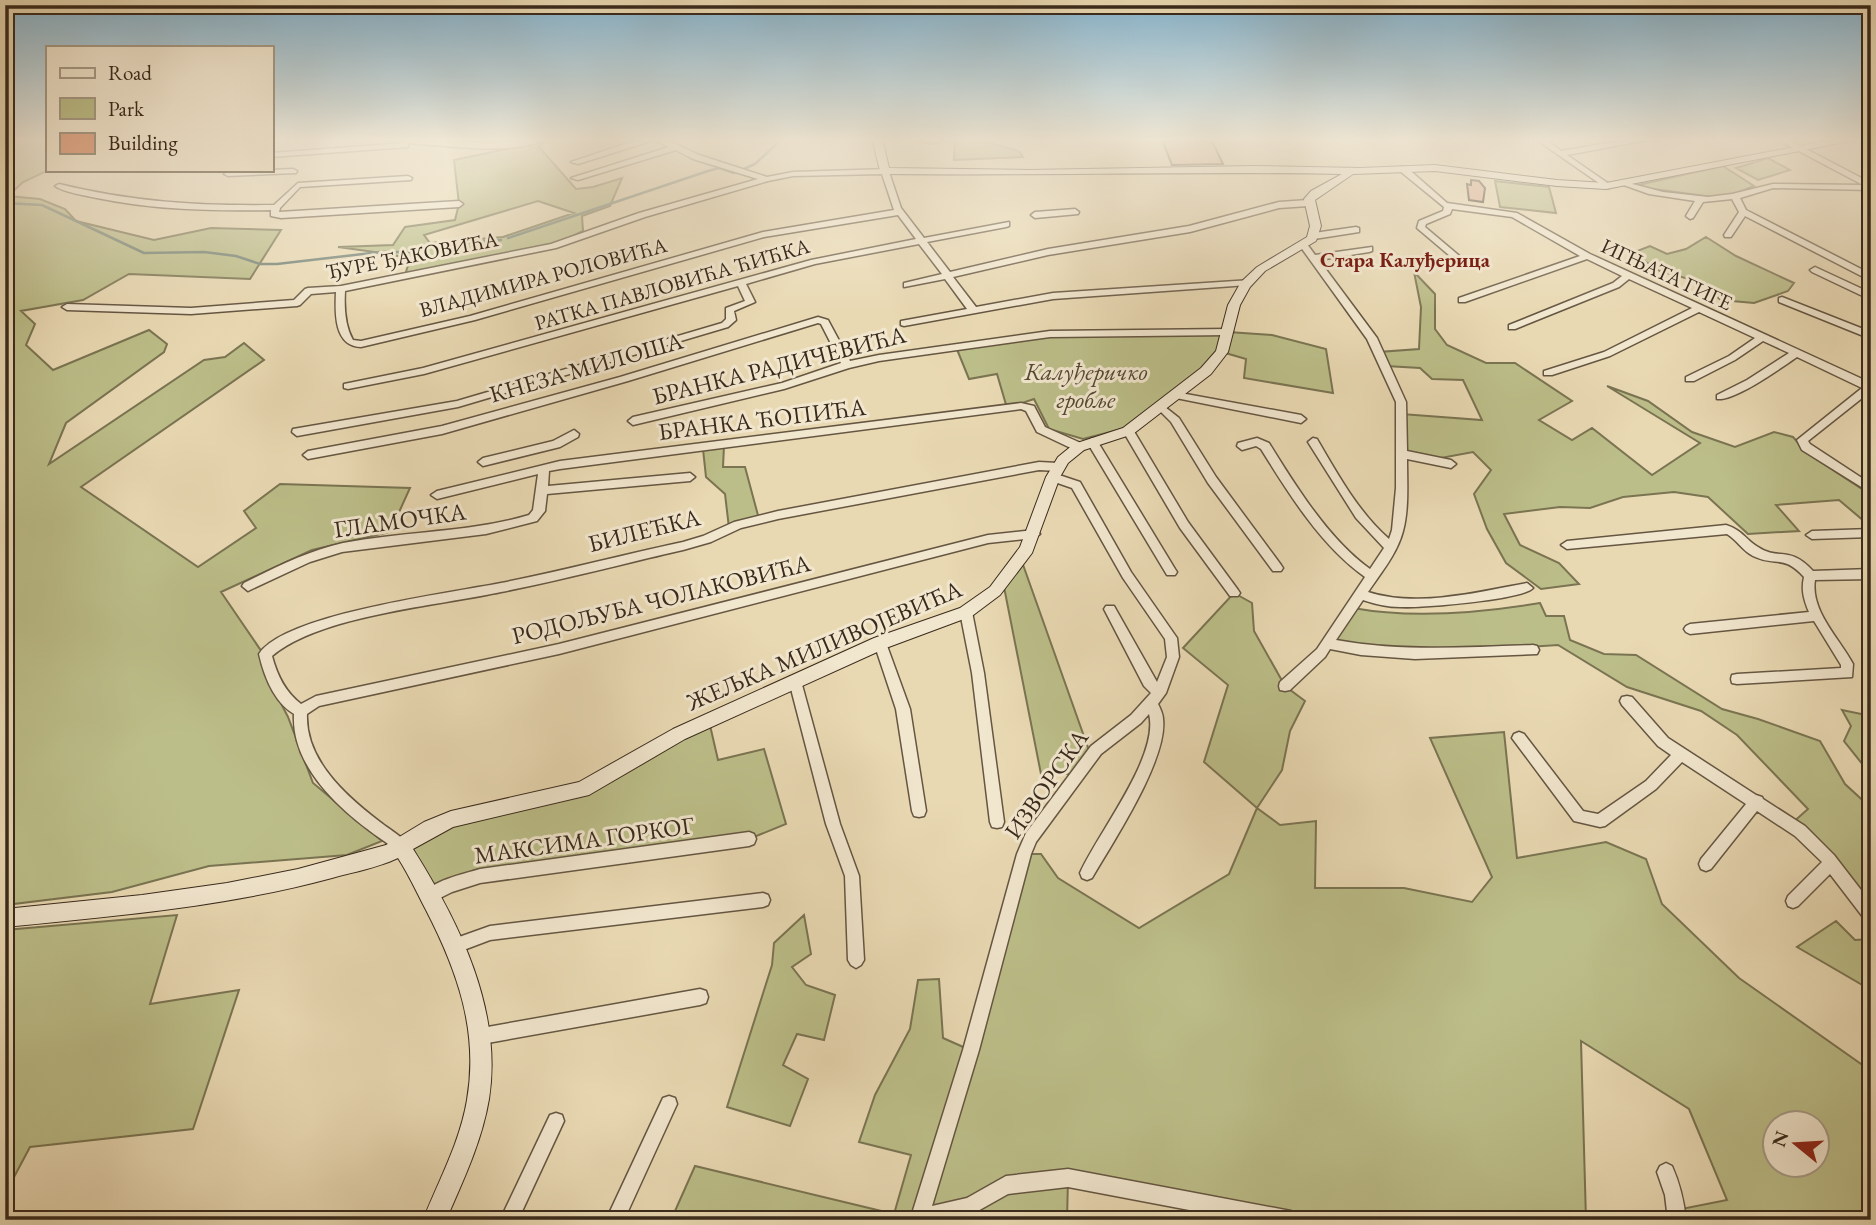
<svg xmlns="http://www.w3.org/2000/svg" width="1876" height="1225" viewBox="0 0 1876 1225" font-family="'EB Garamond',serif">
<rect width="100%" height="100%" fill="#e9d9b3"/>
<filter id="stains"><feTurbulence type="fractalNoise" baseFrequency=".00286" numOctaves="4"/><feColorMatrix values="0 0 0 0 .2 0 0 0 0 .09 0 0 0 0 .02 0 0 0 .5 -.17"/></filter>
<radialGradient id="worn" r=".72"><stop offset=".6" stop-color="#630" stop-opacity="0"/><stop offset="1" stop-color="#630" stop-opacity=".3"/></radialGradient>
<path fill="#bcbe89" stroke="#7a7452" stroke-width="2" fill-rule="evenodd" d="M20 138H47L49 170 23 182 8 196 40 199 65 209 76 221 154 240 211 228 281 230 250 279 129 274 83 300 21 311 35 324 26 345 53 370 149 330 167 344 164 352 66 423 49 464 204 360 225 357 244 343 264 360 81 487 198 567 256 528 244 511 280 484 410 488 390 532 312 550 221 592 266 658 273 688 288 717 313 783 382 841 347 855 209 866 112 892 5 905V141L16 142Z
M458 138H547L539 147 576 189 593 187 622 178 610 206 582 216 583 231 553 246 405 275 410 259 389 254 338 247 393 245 405 227 455 220 459 204 454 160 521 146 452 144ZM538 201 574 213 503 237 430 243 424 235Z
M900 138H972L1019 151 1023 157 954 160 955 140 931 144Z
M1768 158 1790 170 1758 180 1736 168Z
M1723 166 1754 186 1732 195 1712 197 1646 188 1638 185Z
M1495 181 1549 187 1556 213 1500 207Z
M1706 237 1736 256 1794 283 1788 291 1754 303 1721 300 1696 281 1660 271 1632 253 1650 246 1667 254 1686 249Z
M1414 272 1435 294V329L1447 345 1486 363H1515L1572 401 1539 420 1572 440 1592 428 1652 475 1700 443 1607 386 1648 401 1692 432 1735 447 1774 432 1793 437 1807 453 1871 495V527L1839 500 1776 505 1799 531 1748 534 1708 497 1674 492 1623 497 1590 508 1560 507 1504 514 1520 545 1559 563 1579 584 1541 589 1506 563 1487 529 1474 494 1491 470 1473 452 1430 460 1402 454V414L1482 420 1463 380 1432 379 1420 368 1386 366 1379 352 1419 349 1421 307Z
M1228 332 1272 335 1326 349 1333 393 1244 378 1246 359 1222 352Z
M1223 333 1220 349 1206 367 1122 429 1083 439 1049 429 1034 399 1007 408 997 374 969 379 956 347 1032 336Z
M724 446 723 467H745L759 519 729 528 725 494 706 477 703 449Z
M1021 559 1091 756 1077 774H1041L1003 582Z
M1234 593 1252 603 1254 631 1285 686 1305 701 1290 731 1282 770 1257 808 1280 825 1316 821 1315 888H1404L1472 902 1492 877 1430 738 1504 732 1517 858 1606 842 1646 859 1662 904 1739 978 1871 1071V1220H1676V1210L1727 1200 1689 1109 1581 1041 1586 1220H1278L1068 1179 1067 1220H671L695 1166 894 1214 911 1155 859 1142 875 1095 910 1029 918 980 939 979 943 1038 970 1050 1024 854H1041L1058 878 1139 928 1229 874 1257 808 1204 762 1228 685 1183 648ZM1774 1124H1816V1166H1774Z
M1540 603 1546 616H1564L1570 640 1604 654 1636 655 1722 709 1758 719 1820 741 1845 784 1871 808V916L1791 824 1808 809 1737 735 1701 711 1627 687 1558 645 1415 654 1328 644 1353 608C1413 619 1480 613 1540 603Z
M1842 710 1871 716V775L1844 741 1851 726Z
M709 721 718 760 764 749 786 824 749 839 480 876 428 897 401 847 421 833 566 795Z
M177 915 150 1004 239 990 193 1129 30 1147 5 1194V930Z
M804 915 811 954 792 967 806 985 835 995 824 1040 797 1034 783 1065 808 1079 790 1126 727 1107 772 965 774 943Z
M1836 921 1855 940 1871 939V990L1797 947Z"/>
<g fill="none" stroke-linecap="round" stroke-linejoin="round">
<path stroke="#718074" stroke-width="2.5" d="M744 169 755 164 783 138
M5 203 42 205 144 253 204 252 236 256 260 264H277L380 252H415L425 246 501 240
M508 238 708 171 719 168 734 173"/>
</g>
<path fill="#e0ac8d" stroke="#392a1c" stroke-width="2" d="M1181 138 1212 141 1223 164 1172 165 1163 142Z
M1471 180 1479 181 1485 188 1483 202 1469 200 1467 184 1471 185Z"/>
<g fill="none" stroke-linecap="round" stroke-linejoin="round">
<defs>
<path id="street" d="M381 138H415L487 143 551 138C514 155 458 147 419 144 407 142 392 143 381 138Z
M643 138H663L699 155 767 177 793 172 888 169 901 208 924 238 1009 222V226L1006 227 927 242 950 272 1048 249 1189 226 1279 202 1308 200 1312 203 1308 206 1279 208 1190 232 1048 255 953 277 976 307 1053 293 1251 280 1253 282 1248 285 1053 299 904 326 901 325V321L967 309 945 279 904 287V283L942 274 919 244 815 264 746 284 755 302 734 311 736 320 728 327 458 407 297 436 292 432 293 429 457 401 722 323 726 319V308L745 301 738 286 424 374 348 389 344 388V384L423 368 811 260 916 239 898 215 764 237 475 320 361 347C334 346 335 313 336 292L311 294 300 305 297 306 191 314 67 310 62 307 67 304 191 308 294 300 305 289 308 288 341 286 551 244 639 213 758 179 693 159 676 150 578 180 571 178 669 147 654 140 578 164 571 162ZM882 174 894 210 763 232 470 316 361 341 353 340C345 326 344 307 345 291L556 248 645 217 768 181 793 176Z
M1534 138H1544L1561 151 1637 138H1658L1567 155 1609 184V188H1606Z
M1774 138H1785L1871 183V190L1773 188 1740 198 1746 210 1871 274V281L1745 216 1731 237H1725L1724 235 1739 212 1732 199 1703 202 1693 218 1690 219 1686 216 1695 201 1649 194 1621 184 1625 182 1663 192 1708 197 1732 194 1773 184 1863 185Z
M405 143H408V147L271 157V153Z
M1400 167H1406L1447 203 1517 213 1590 254 1871 383V391L1808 441 1810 444 1871 484V493L1802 450 1797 440 1862 388 1797 357C1781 368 1735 401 1717 399V395L1747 380 1789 353 1763 341 1735 360 1694 381H1686V377L1729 356 1755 338 1699 312 1610 356 1552 375H1544V371L1604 352 1692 308 1629 279 1619 287 1515 329H1509V325L1613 283 1622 276 1587 259 1465 302H1459V298L1580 256 1512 217 1452 209 1450 214 1426 224 1425 227 1463 259 1456 261 1417 228 1419 221 1443 211 1444 207 1400 171Z
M293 169 297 171 296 173 228 176 224 174 228 172Z
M408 176 412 178 411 180 300 187 280 208 279 212 459 201 463 204 459 207 281 218 271 216V210C212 211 154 210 97 198 83 195 66 193 55 186L59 184C132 202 199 206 274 205L298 183Z
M1075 209 1079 212 1078 214 1035 218 1031 215 1035 212Z
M1356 227 1359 228V232L1314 239 1310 236 1314 233Z
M1304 243 1307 244 1315 255 1372 247V251L1369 252 1319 260 1377 338 1406 402 1407 451 1451 460 1456 464 1451 468 1407 459C1407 482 1409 509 1403 531 1397 554 1380 574 1368 592 1418 608 1477 592 1527 583L1533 588C1522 600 1421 608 1400 607 1387 607 1375 604 1363 600L1336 640C1401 652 1467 647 1533 645L1537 646 1539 650 1537 654 1415 659 1361 655 1330 649 1325 657 1290 690 1285 691 1280 690 1279 686 1280 682 1317 649 1365 577C1321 546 1289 494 1261 449L1256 446 1242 450 1237 446 1238 443 1257 438 1269 443C1295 485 1329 540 1370 569L1384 548 1356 518 1308 442 1313 438 1317 439C1337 473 1358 512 1389 539L1392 530 1396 488V402L1367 339 1300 246Z
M1815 267 1871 293V300L1812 272 1810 270Z
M1782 297 1871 332V339L1779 302V298Z
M818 317 828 320 850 361 879 355 1050 331 1228 329 1233 332 1228 335 1050 337 879 361 849 368 784 389 633 425 628 421 633 417 782 383 841 363 821 324 818 323 628 381 442 434 308 459 303 455 308 451 442 426 620 377Z
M1871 350V371L1866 368V353Z
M1175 392 1301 415 1306 419 1301 423 1171 397V393Z
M1021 403 1034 406 1045 427 1083 444 1084 447 1083 450H1075L1037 432 1026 411 1021 409 560 469 549 471 548 486 690 473 695 477 690 481 547 494 545 511 537 521 486 534 342 552 310 562 252 589 248 591 242 586 244 583C276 567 308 551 343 543 405 531 468 533 529 515L533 510 538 474 437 499 431 495 437 491 560 461Z
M1160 403 1179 418 1216 477 1281 565 1283 568 1281 571H1273L1208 483 1171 422 1155 406Z
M1128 427 1132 428 1188 522 1238 590 1240 593 1238 596H1230L1180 528 1123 431Z
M574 430 579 434 578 437 560 447 483 466 478 462 483 458 553 441Z
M1092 438 1096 439 1175 569 1177 572 1175 575H1167L1087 442Z
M1039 462 1058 463 1063 467 1058 471 1039 470 778 519 741 528 711 542 683 550C622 564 562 580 501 592 437 606 321 615 272 656 277 675 285 692 301 704L316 696 559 644 988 535 1034 530 1040 534 1034 538 988 543 559 654 319 706 307 714C305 760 346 796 380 822 389 829 398 834 406 842L408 847 406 852 401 854C394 851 390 845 384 841 343 813 291 768 294 714 274 702 264 676 259 654 284 614 451 593 501 583 562 571 622 555 683 542L703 536 734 522 778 511Z
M1053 473 1080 482 1131 572 1177 638 1179 657 1166 693 1158 704C1160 708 1163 714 1163 719 1168 759 1113 842 1092 878L1087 880 1082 878 1080 873C1097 834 1160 756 1149 714L1141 723 1101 754 1036 842 1031 854 979 1050 932 1206 967 1198 1006 1176 1068 1169 1291 1211 1297 1214 1300 1220H1242L1068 1187 1008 1194 976 1212 950 1220H910L963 1050 1017 854 1026 833 1091 746 1131 715 1151 693 1144 686 1104 609 1106 606H1114L1157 682 1167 657 1165 639 1123 578 1072 488 1049 480 1048 477Z
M1726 525C1742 530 1745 539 1758 547 1779 561 1789 545 1813 571L1871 569V579L1815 580C1810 611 1840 639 1853 664L1852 677 1737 684 1732 683 1731 679 1732 675 1737 674 1841 668V665L1814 621 1690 634 1686 632 1684 629 1686 626 1690 624 1809 612C1804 600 1801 590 1804 577 1783 554 1776 567 1753 556 1742 550 1737 540 1727 534L1567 549 1561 545 1567 541Z
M1871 529V537L1812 539 1806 535 1812 531Z
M966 607 970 609 972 612 984 673 1004 822 1002 827 997 828 992 827 990 822 972 673 960 612 962 609Z
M880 638 884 639 886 643 910 709 926 811 924 816 919 817 914 816 912 811 896 709 874 643 876 639Z
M795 676 800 677 801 681 840 824 859 876 864 960 861 965 856 968 851 965 848 960 845 876 826 824 789 681 790 677Z
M1627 696 1632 697 1668 738 1756 795 1762 797 1763 799 1805 826 1834 855 1871 903V923L1866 921 1830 874 1798 906 1793 908 1788 906 1786 901 1788 896 1822 862 1795 836 1757 811 1711 869 1706 871 1701 869 1699 864 1701 859 1746 804 1682 762 1656 789 1605 826 1600 827 1574 821 1512 738 1514 734 1519 732 1524 734 1583 811 1598 814 1646 781 1671 755 1658 746 1622 705 1620 701 1622 697Z
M749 832 754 834 756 839 754 844 749 846 480 883 452 892 428 904 423 902 421 897C429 881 464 874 480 869Z
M763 893 768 895 770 900 768 905 763 907 490 940 453 954 448 951 445 946 448 941 490 926Z
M700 989 706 991 708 997 706 1003 700 1005 482 1044 476 1042 474 1036 476 1030 482 1028Z
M669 1096 675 1098 677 1104 624 1220H606L663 1098Z
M556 1113 562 1115 564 1121 518 1220H500L550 1115Z
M1666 1163 1672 1166C1680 1184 1684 1201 1686 1220H1668L1665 1195 1657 1172 1660 1166Z"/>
<path id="secondary" d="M872 138H882L889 168 1029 170 1252 166 1360 168 1435 165 1557 180 1606 183 1842 138H1865L1606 189 1557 186 1435 171 1353 174 1315 200 1321 226 1316 241 1265 271 1250 287 1240 305 1228 352 1211 374 1133 434 1084 450 1068 463 1060 477 1032 553 1000 595 972 616 886 648 685 739 589 795 453 827 413 849C459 922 503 1010 489 1099 482 1141 463 1181 446 1220H423C439 1180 460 1142 467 1100 479 1031 457 970 426 910 417 893 409 875 398 858 377 868 353 872 332 878 225 907 115 916 5 927V909L142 895 227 883 298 869 386 845 424 822 451 811 579 782 673 729 874 638 960 608 990 587 1020 547 1046 477 1058 457 1074 444 1123 428 1201 368 1216 351 1228 305 1241 282 1257 267 1307 237 1310 226 1304 199 1311 191 1342 174C1190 171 1037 176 885 174L880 171Z"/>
</defs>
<use href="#street" stroke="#655642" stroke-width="3"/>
<use href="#secondary" stroke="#392a1c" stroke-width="2"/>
<use href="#street" fill="#f1e6ce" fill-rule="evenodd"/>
<use href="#secondary" fill="#f1e6ce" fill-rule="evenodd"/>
</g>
<linearGradient id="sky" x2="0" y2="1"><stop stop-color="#87b6d1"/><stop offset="0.45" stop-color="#f5eedd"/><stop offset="1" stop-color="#f5eedd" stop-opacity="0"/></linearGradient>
<rect width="1876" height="310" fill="url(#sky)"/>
<g text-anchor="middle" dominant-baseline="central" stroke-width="6" stroke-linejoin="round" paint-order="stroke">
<g font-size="21" fill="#392a1c" stroke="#f1e6ce">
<text transform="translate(412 255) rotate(-11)">ЂУРЕ ЂАКОВИЋА</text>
<text transform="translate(1667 274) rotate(25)">ИГЊАТА ГИГЕ</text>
<text transform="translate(543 277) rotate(-15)">ВЛАДИМИРА РОЛОВИЋА</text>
<text transform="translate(672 284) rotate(-16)">РАТКА ПАВЛОВИЋА ЋИЋКА</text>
</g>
<g font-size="21" font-weight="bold" fill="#7a1f14" stroke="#f1e6ce">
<text x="1405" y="259">Стара Калуђерица</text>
</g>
<g font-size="24" fill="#392a1c" stroke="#f1e6ce">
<text transform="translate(779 365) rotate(-14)">БРАНКА РАДИЧЕВИЋА</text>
<text transform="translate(586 367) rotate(-16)">КНЕЗА МИЛОША</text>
<text transform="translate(762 419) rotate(-7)">БРАНКА ЋОПИЋА</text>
<text transform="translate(400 520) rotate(-8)">ГЛАМОЧКА</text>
<text transform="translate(644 530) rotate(-14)">БИЛЕЋКА</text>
<text transform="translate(661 599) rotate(-14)">РОДОЉУБА ЧОЛАКОВИЋА</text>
<text transform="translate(824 645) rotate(-23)">ЖЕЉКА МИЛИВОЈЕВИЋА</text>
<text transform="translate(1046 784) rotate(-55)">ИЗВОРСКА</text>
<text transform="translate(584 840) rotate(-8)">МАКСИМА ГОРКОГ</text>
</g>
<g font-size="24" font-style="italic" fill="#534832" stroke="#f1e6ce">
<text x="1086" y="371">Калуђеричко<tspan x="1086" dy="28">гробље</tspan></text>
</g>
</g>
<rect width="1876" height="1225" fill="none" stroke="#e9d9b3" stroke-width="28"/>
<rect x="7" y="7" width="1862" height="1211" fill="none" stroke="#392a1c" stroke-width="3.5"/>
<rect x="14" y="14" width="1848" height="1197" fill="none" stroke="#392a1c" stroke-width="2"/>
<rect x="46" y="46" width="228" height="126" fill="#f1e6ce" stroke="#a79b87" stroke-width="2"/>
<rect x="60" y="68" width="35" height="10" fill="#f1e6ce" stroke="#a79b87" stroke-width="2"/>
<text x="108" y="80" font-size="21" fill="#392a1c">Road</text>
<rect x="60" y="98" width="35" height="21" fill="#bcbe89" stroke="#a79b87" stroke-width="2"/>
<text x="108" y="116" font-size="21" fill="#392a1c">Park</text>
<rect x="60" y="133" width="35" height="21" fill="#e0ac8d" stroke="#a79b87" stroke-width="2"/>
<text x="108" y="150" font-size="21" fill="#392a1c">Building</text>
<g transform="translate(1796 1144) rotate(288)"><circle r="33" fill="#f1e6ce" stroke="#a79b87" stroke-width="2"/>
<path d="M0-5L12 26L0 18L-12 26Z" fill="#8f2418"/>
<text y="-10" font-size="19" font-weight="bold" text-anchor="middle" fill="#392a1c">N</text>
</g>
<rect width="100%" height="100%" filter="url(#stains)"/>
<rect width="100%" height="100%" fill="url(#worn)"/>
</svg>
